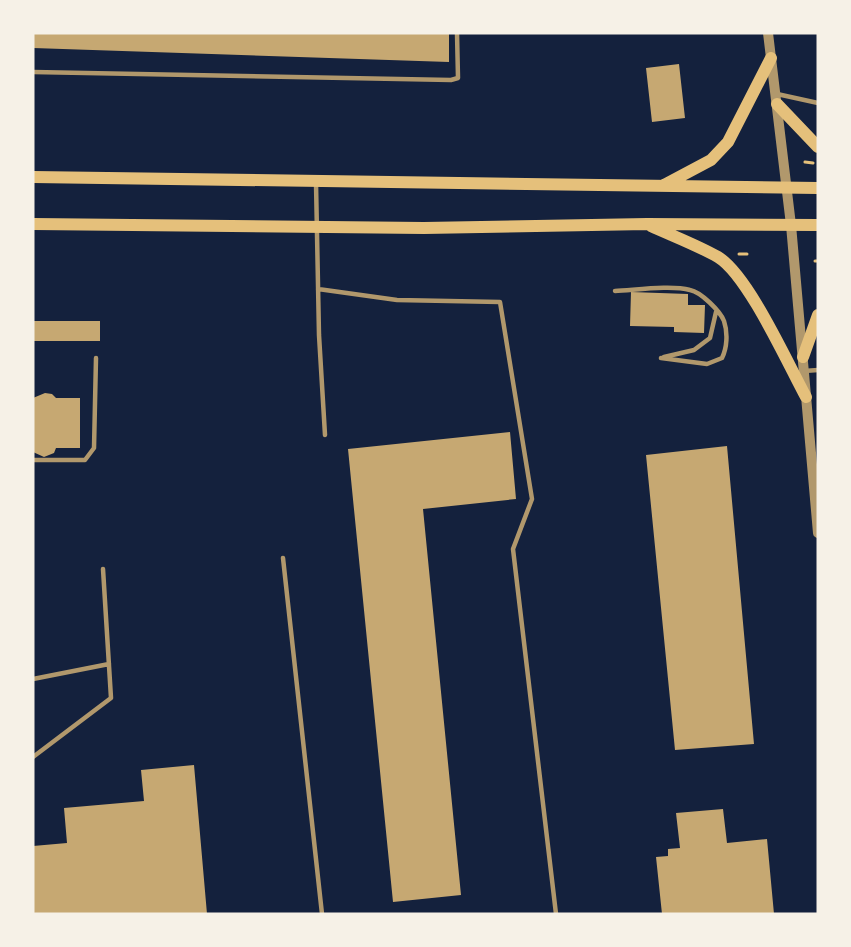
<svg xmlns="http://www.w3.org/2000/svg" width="851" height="947" viewBox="0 0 851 947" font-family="'IBM Plex Sans',sans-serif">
<rect width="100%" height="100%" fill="#14213d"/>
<path fill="#c6a872" d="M33 33H449V62L33 48Z
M679 64 685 118 652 122 646 68Z
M631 292 688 294V305H705L704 333 674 332V327L630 326Z
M33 321H100V341H33Z
M45 393 52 394 56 398H80V448H56L54 453 44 457 33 452V398Z
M510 432 516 499 423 509 461 895 393 902 348 449Z
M727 446 754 744 675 750 646 455Z
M194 765 207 914H33V846L67 843 64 808 144 801 141 770Z
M723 809 727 843 767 839 774 914H662L656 857 668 856V849L680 848 676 813Z"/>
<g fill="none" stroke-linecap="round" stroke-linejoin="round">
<path stroke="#e5c07b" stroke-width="3" d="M805 162 813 163
M739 254H747
M815 261H818"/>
<path stroke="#b1986c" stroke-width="4.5" d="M33 72 451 80 458 78 457 33
M777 94 818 103
M316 183 319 335 325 435
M318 289 397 300 500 302 532 499 513 549 556 914
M615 291C636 290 671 285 690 290 701 292 720 311 724 321 728 333 727 348 722 358L707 364 661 358
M664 357 694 350 710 338 716 312
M804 371 818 370
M33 460H85L94 448 96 358
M283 558 322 914
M33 679 109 664
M33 757 111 698 103 569"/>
<path stroke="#b1986c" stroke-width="10" d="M768 33 791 225 818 533"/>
<path stroke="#e5c07b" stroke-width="12" d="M777 104 818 147
M33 177 818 188
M664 185 711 160 728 142 771 58
M33 224 424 228 647 224 818 225
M651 226C673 236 697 245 718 257 748 275 788 364 806 397
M803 357 818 315"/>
</g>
<rect width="851" height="947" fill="none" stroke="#f6f1e7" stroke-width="69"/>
</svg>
